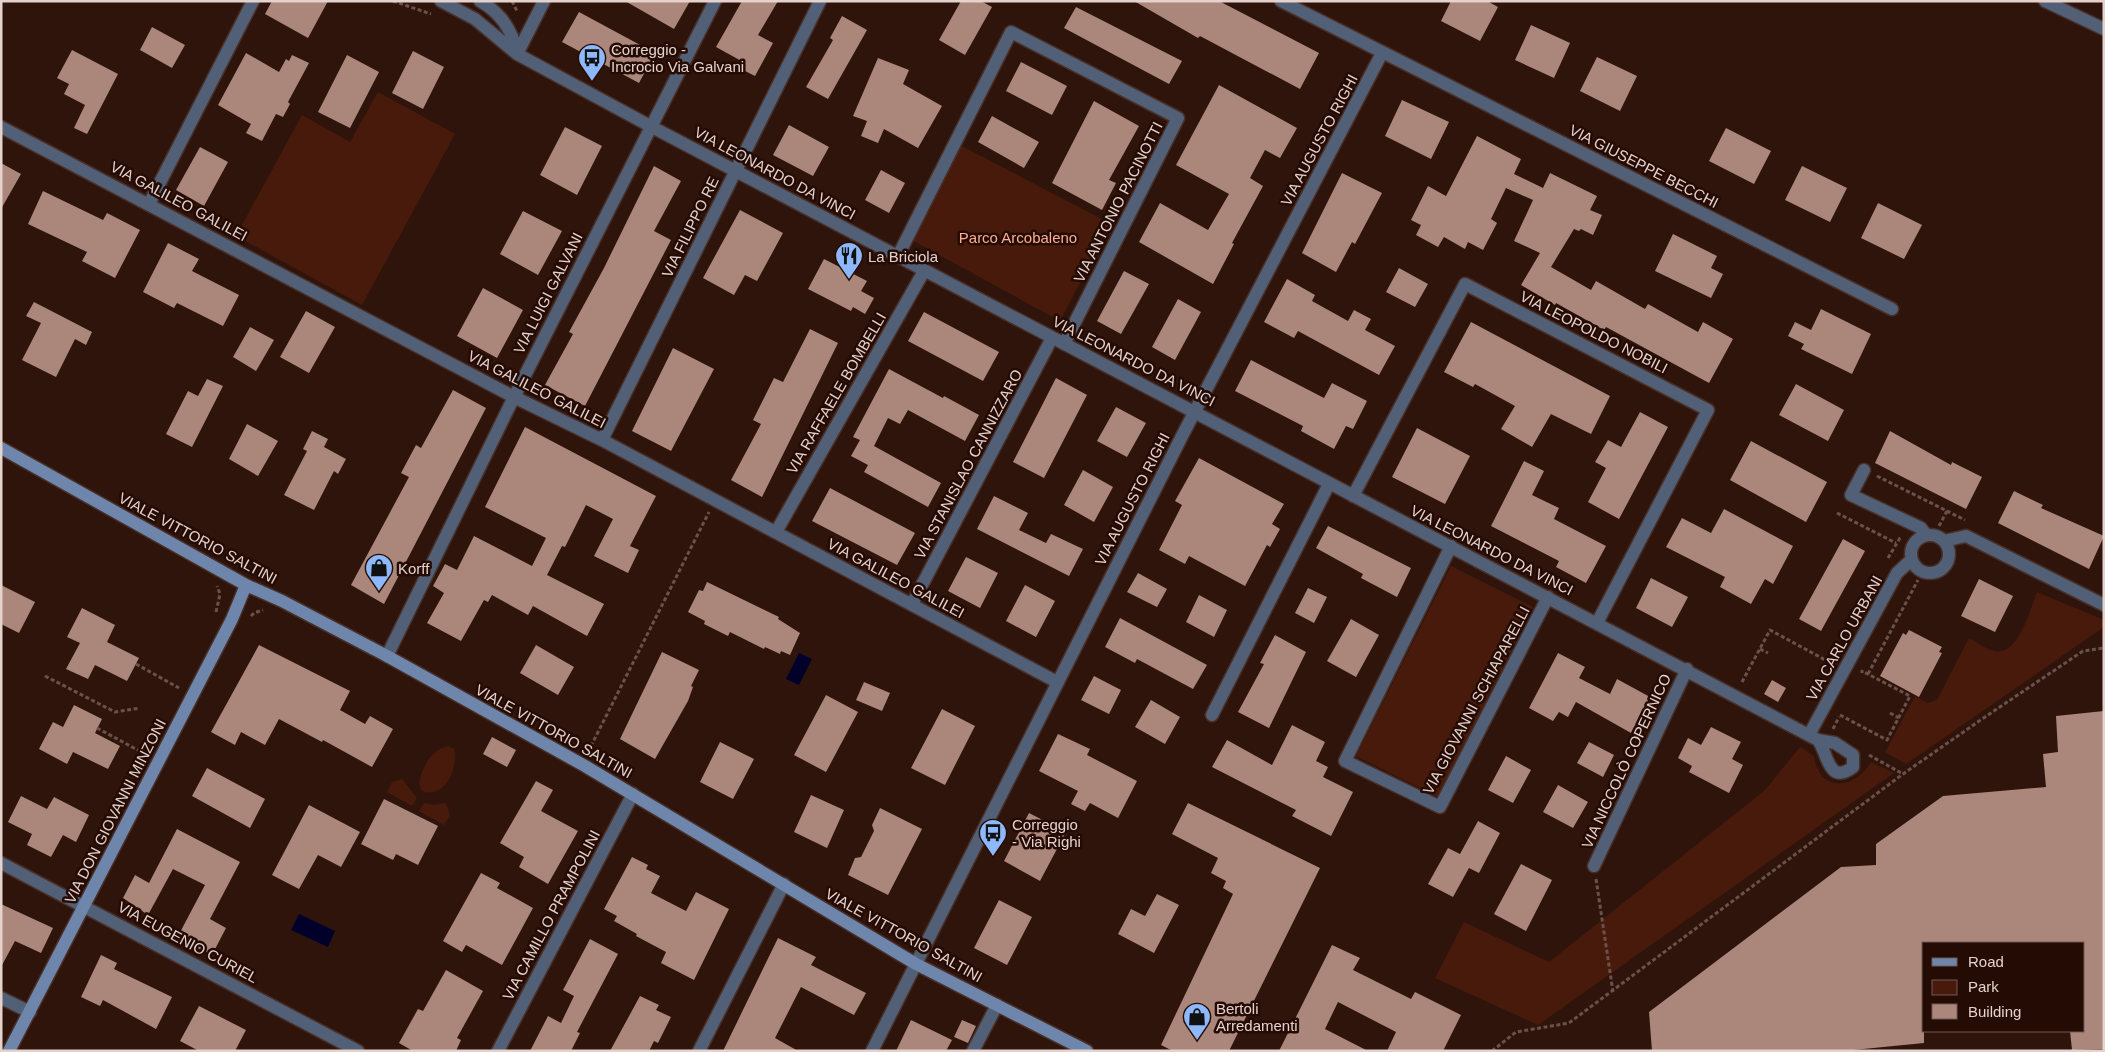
<svg xmlns="http://www.w3.org/2000/svg" width="2105" height="1052" viewBox="0 0 2105 1052" font-family="Arial,sans-serif">
<rect width="100%" height="100%" fill="#2f140c"/>
<path fill="#481a0b" d="M378 92 455 134 362 305 236 236 302 115 350 142Z
M958 144 1111 224 1060 321 908 238Z
M1451 566 1533 607 1438 797 1356 756Z
M2037 592 2104 620V627L1906 764 1885 752 1915 696 1927 703 1937 700 1969 638C1976 642 1986 649 1994 651 2018 657 2030 610 2037 592Z
M449 746 454 749C459 767 445 800 422 791L419 784C422 767 431 749 449 746Z
M1800 747 1814 756C1819 793 1855 790 1871 762L1894 773 1538 1025 1435 978 1464 922 1549 962 1764 791Z
M402 779 417 798 412 806 387 792 392 782Z
M424 803 434 805 444 803 447 805 450 815 444 825 419 811Z"/>
<path fill="#00002a" d="M799 653 812 659 799 685 786 679Z
M299 914 335 931 328 947 291 930Z"/>
<path fill="#aa867b" d="M272 1H328L308 38 265 14Z
M625 1H690L674 29Z
M742 1H778L758 35 773 43 755 76 741 69 745 63 716 47Z
M961 1H981L992 7 965 55 939 40Z
M1134 1H1219L1319 53 1300 89 1200 36 1198 38Z
M1451 1H1487L1498 7 1480 41 1441 21Z
M1076 7 1182 61 1169 84 1064 28Z
M579 12 655 53 639 83 562 42Z
M842 16 867 30 828 99 806 87 833 40 830 38Z
M1531 25 1570 43 1554 78 1515 60Z
M152 27 185 45 172 68 140 50Z
M72 50 118 74 87 134 74 128 85 105 64 94 69 84 57 78Z
M413 51 444 67 423 109 392 93Z
M246 53 279 72 286 59 289 61 292 55 309 63 288 102 290 104 283 117 276 114 262 141 246 133 251 124 218 105Z
M347 55 379 72 350 128 318 112Z
M1597 57 1637 76 1620 111 1580 91Z
M878 58 909 70 903 84 942 106 918 148 884 129 878 143 861 136 867 121 853 116Z
M1021 62 1067 86 1052 115 1006 91Z
M1219 85 1297 128 1280 158 1265 150 1250 178 1263 186 1232 243 1234 244 1213 284 1139 242 1160 203 1208 230 1229 194 1176 165Z
M1402 100 1449 122 1431 159 1385 136Z
M1094 101 1139 126 1109 180 1116 183 1102 210 1052 183Z
M992 116 1039 142 1024 168 978 142Z
M789 125 829 147 813 176 773 155Z
M565 127 602 146 577 195 540 175Z
M1726 128 1771 151 1754 184 1709 161Z
M1477 136 1521 159 1514 174 1543 188 1550 173 1597 196 1590 210 1602 215 1593 235 1581 229 1579 231 1574 229 1551 267 1591 290 1596 281 1645 309 1648 304 1698 332 1703 322 1733 339 1709 383 1606 327 1604 330 1556 303 1555 305 1521 285 1540 253 1514 241 1533 200 1506 188 1491 219 1497 223 1483 250 1468 242 1465 249 1444 237 1438 247 1416 235 1421 225 1411 220 1428 186 1446 196Z
M200 147 228 162 204 206 176 190Z
M1 163 21 174 1 209Z
M654 166 681 181 654 231 671 240 585 406 545 385 573 334 569 332 604 268Z
M1802 166 1847 188 1830 222 1785 200Z
M881 170 905 183 889 213 865 200Z
M1342 173 1382 193 1355 244 1352 242 1336 272 1302 253Z
M43 191 103 220 107 213 140 230 115 278 82 261 87 252 28 224Z
M1878 203 1922 225 1904 259 1861 238Z
M740 210 783 233 757 281 745 275 734 295 703 278Z
M523 211 562 231 538 275 500 254Z
M1673 234 1717 256 1711 268 1723 274 1711 298 1655 271Z
M168 243 199 259 192 271 239 295 223 326 177 303 174 308 143 292Z
M824 259 867 281 861 291 874 298 865 314 853 307 851 311 808 289Z
M1399 268 1428 284 1415 307 1386 292Z
M1124 271 1149 284 1121 334 1097 321Z
M1287 279 1315 295 1312 301 1348 321 1354 310 1371 319 1365 330 1395 346 1379 375 1298 331 1294 338 1264 322Z
M483 288 523 310 497 358 457 336Z
M1178 299 1201 312 1175 360 1152 347Z
M34 302 92 332 86 345 75 339 56 377 22 360 41 323 26 316Z
M1821 309 1871 334 1852 374 1801 349 1804 344 1788 336 1795 322 1811 330Z
M306 311 335 327 309 373 280 357Z
M924 312 999 352 983 381 908 341Z
M1471 322 1610 396 1591 434 1551 414 1532 447 1501 429 1515 406 1475 384 1473 387 1444 372Z
M250 327 274 340 256 371 233 357Z
M810 329 838 343 762 497 731 480 761 424 753 420 774 378 783 382Z
M673 348 714 369 671 451 632 431Z
M1251 360 1324 398 1332 383 1367 401 1353 429 1346 426 1334 449 1301 431 1303 426 1235 391Z
M889 369 943 398 944 396 979 415 965 441 908 410 900 424 888 418 874 446 941 483 928 507 864 472 868 465 851 456 860 440 853 437Z
M1056 378 1087 395 1044 478 1013 462Z
M207 379 223 386 192 447 166 434 188 391 198 396Z
M1796 384 1844 410 1828 441 1779 415Z
M453 390 486 408 384 604 351 585 409 477 401 473 416 445 421 448Z
M1116 407 1146 423 1127 457 1097 441Z
M1640 412 1668 427 1619 519 1588 502 1606 468 1595 462 1608 440 1621 447Z
M247 424 278 441 258 476 229 459Z
M525 427 656 496 630 546 639 550 628 573 594 556 613 519 586 505 565 547 562 546 547 575 604 604 587 636 533 606 528 615 492 595 488 602 484 600 461 641 427 623 444 593 433 586 445 564 457 570 474 536 532 566 546 538 485 507Z
M1417 428 1470 456 1445 504 1392 477Z
M312 431 328 439 324 447 346 459 338 474 334 471 314 510 284 495 307 451 303 449Z
M1890 431 1951 465 1952 462 1982 477 1966 509 1875 463Z
M1751 441 1827 482 1806 522 1730 480Z
M1199 458 1284 504 1272 524 1280 529 1270 547 1267 545 1245 586 1189 556 1185 564 1159 550 1182 505 1175 501Z
M1524 461 1544 471 1532 495 1559 508 1554 519 1606 546 1586 583 1556 567 1559 561 1491 526Z
M1083 470 1113 487 1094 522 1064 505Z
M830 488 915 533 897 565 812 521Z
M2014 491 2043 505 2041 508 2104 536 2089 569 1998 523Z
M994 496 1028 513 1019 530 1046 543 1051 534 1083 549 1069 576 977 529Z
M1724 509 1793 546 1773 584 1765 579 1751 604 1720 587 1725 577 1666 547 1682 518 1711 533Z
M1328 526 1411 568 1397 597 1361 578 1363 574 1316 548Z
M1843 539 1865 551 1821 631 1799 619Z
M966 557 998 573 980 608 948 591Z
M1138 573 1167 589 1157 607 1127 592Z
M1651 578 1688 597 1672 627 1636 608Z
M1979 579 2013 596 1995 632 1961 616Z
M707 582 779 617 778 619 800 633 790 655 781 651 780 654 765 647 764 649 730 632 728 636 704 624 705 621 688 612 699 590 703 591Z
M1 585 35 602 19 633 1 624Z
M1025 585 1055 601 1036 637 1006 621Z
M1308 588 1327 597 1314 623 1295 613Z
M1199 595 1227 610 1214 637 1186 622Z
M82 608 115 625 107 642 139 658 127 681 95 665 88 679 66 669 80 643 67 637Z
M1120 618 1207 665 1193 689 1137 659 1135 663 1105 647Z
M1351 619 1379 635 1356 677 1327 661Z
M1909 630 1942 647 1939 652 1942 653 1919 697 1880 676 1903 633 1906 635Z
M1275 635 1306 652 1269 728 1238 712 1264 664 1260 663Z
M259 645 350 691 340 710 365 724 370 716 393 729 372 767 323 740 322 742 279 719 265 745 241 732 235 745 211 732Z
M536 645 574 667 558 695 520 673Z
M662 652 699 670 691 686 693 687 688 701 655 759 620 739Z
M1558 653 1585 667 1579 678 1610 694 1617 679 1650 697 1631 733 1576 702 1568 717 1559 712 1553 721 1529 708Z
M1094 676 1121 690 1109 714 1081 700Z
M1772 680 1786 688 1778 702 1764 694Z
M864 682 890 693 882 711 856 700Z
M826 695 858 712 826 772 794 755Z
M1151 700 1180 717 1165 744 1135 727Z
M74 705 102 719 95 733 120 746 108 769 73 752 67 764 39 749 53 722 63 727Z
M942 709 975 726 945 785 911 768Z
M2104 711V1049L2072 1050 2070 1031H2084V943H1924V1043L1843 1051H1652L1649 1012 1841 867 1876 865V844L1943 796 2046 787 2043 754 2058 752 2056 716Z
M1292 725 1325 742 1316 761 1328 767 1323 777 1353 792 1331 836 1292 816 1296 810 1212 767 1227 740 1272 765Z
M1711 727 1741 742 1732 759 1743 765 1729 793 1689 772 1692 766 1678 758 1688 738 1701 745Z
M1058 734 1090 749 1087 755 1137 781 1118 818 1090 803 1085 811 1071 804 1078 791 1039 771Z
M492 737 516 750 507 767 483 754Z
M720 742 754 759 733 799 700 782Z
M1589 742 1614 755 1603 777 1577 763Z
M1506 756 1531 770 1513 803 1488 790Z
M207 768 265 799 250 828 192 796Z
M536 781 553 790 541 811 578 831 548 884 519 867 524 857 500 843Z
M1558 785 1588 802 1573 828 1543 812Z
M811 795 844 810 827 848 794 832Z
M21 796 47 809 54 797 89 815 76 842 63 835 51 857 27 845 32 834 8 822Z
M384 799 438 826 418 865 396 854 393 860 361 844Z
M1188 803 1320 868 1229 1051H1173L1161 1045 1233 894 1223 888 1226 881 1211 873 1218 858 1172 834Z
M309 805 360 832 341 867 318 855 299 889 272 875Z
M880 808 922 829 888 895 848 875 855 858 861 857 874 831 872 825Z
M1029 813 1066 832 1040 881 1004 861Z
M1478 821 1500 833 1479 873 1469 868 1453 897 1428 884 1448 848 1460 854Z
M177 829 240 862 210 919 226 928 212 955 177 938 205 885 173 869 148 915 123 898 135 875 149 883Z
M632 857 648 865 646 869 660 876 651 893 686 911 696 892 729 909 694 980 661 963 666 952 636 936 637 934 614 921 617 916 604 909Z
M1521 864 1552 880 1526 931 1494 914Z
M481 873 500 883 497 888 533 908 502 965 466 945 462 952 443 941Z
M1157 894 1179 905 1154 953 1118 934 1131 909 1145 916Z
M999 900 1032 917 1007 965 974 948Z
M1 904 53 928 41 953 15 941 1 967Z
M778 938 816 957 811 965 866 993 854 1015 801 987 775 1038 798 1051H723Z
M590 939 618 954 577 1032 580 1033 571 1051H530L548 1016 561 1023 574 996 563 990Z
M1332 945 1360 958 1353 970 1411 999 1415 992 1461 1015 1443 1051H1387L1396 1032 1338 1002 1325 1029 1368 1051H1279Z
M101 955 117 963 114 969 172 997 156 1029 103 1000 100 1006 81 997Z
M446 970 483 991 457 1038 461 1040 456 1051H413L399 1043 418 1009 423 1011Z
M640 996 659 1005 656 1010 671 1017 658 1043 654 1041 649 1051H610Z
M199 1006 246 1030 235 1051H199L180 1041Z
M911 1020 952 1040 946 1051H896Z
M962 1020 976 1026 968 1043 954 1037Z"/>
<g fill="none" stroke-linecap="round" stroke-linejoin="round">
<defs>
<path id="street" d="M441 1 475 19 517 54 652 127 1818 740 1835 743 1853 755V767C1828 786 1828 753 1818 740
M480 1C501 13 513 31 517 54
M1281 1 1892 309
M2045 1 2104 29
M517 54 544 1
M1 127 514 397 602 440 1057 682
M149 204 253 1
M898 256 1011 32 1178 118 1064 344
M602 440 820 1
M1864 470 1851 495 1921 528 1926 535
M1353 496 1465 284 1708 410 1597 623
M776 532 924 271
M1911 554a19 19 0 1 1 38 0a19 19 0 1 1-38 0Z
M1944 541 1966 536 2104 605
M1451 546 1345 761 1440 807 1548 597
M912 604 1052 338
M387 656 514 397 715 1
M1212 715 1329 484
M1809 735 1897 573 1911 560
M1 863 358 1051
M1594 866 1687 669
M1 998 30 1012
M498 1051 633 794
M699 1051 784 884
M872 1051 1182 436 1382 53
M973 1051 997 1005"/>
<path id="secondary" d="M1 448 246 585 282 601 387 656 585 766 916 964 1087 1051
M9 1051 232 619 246 585"/>
</defs>
<use href="#street" stroke="#482f27" stroke-width="15"/>
<use href="#secondary" stroke="#482f27" stroke-width="15"/>
<path stroke="#6a524a" stroke-width="3" stroke-dasharray="4 2.5" stroke-linecap="butt" d="M393 1 431 14
M512 1 517 11
M1877 476 1965 520
M1837 513 1896 543
M1939 526 1947 511
M1888 558 1900 538 1902 537
M216 612 220 594 217 586
M251 616 254 613 263 610
M1760 649 1768 653
M136 664 179 688
M1868 674 1918 580
M45 676 115 712 140 708
M1742 682 1770 630 1831 663
M1890 713 1899 718
M1840 715 1887 740 1910 696 1862 671V673
M97 728 145 754
M1833 729 1839 717
M588 752 709 512
M1869 755 1903 774
M1596 879 1613 992
M1492 1051 1516 1032 1569 1023 1903 774 1985 717 2083 651 2104 648"/>
<use href="#street" stroke="#516077" stroke-width="12"/>
<use href="#secondary" stroke="#6e86ac" stroke-width="12"/>
</g>
<defs>
<symbol id="bus-pin" viewBox="-11 -11 22 30"><path d="M0 17L-7.5 6A9.5 9.5 0 1 1 7.5 6Z" fill="#8db9fc" stroke="#240b04"/><path d="M-5-6H5V4H4V6H2V4H-2V6H-4V4H-5ZM-3.5-4V0h7V-4ZM-3.5 1.2v1.5H-2V1.2ZM2 1.2v1.5H3.5V1.2Z" fill="#111"/></symbol>
<symbol id="restaurant-pin" viewBox="-11 -11 22 30"><path d="M0 17L-7.5 6A9.5 9.5 0 1 1 7.5 6Z" fill="#8db9fc" stroke="#240b04"/><path d="M-5-6h1v4h1v-4h1v4h1v-4h1v5L-1.5 .5V6h-2V.5L-5-1ZM5-6V6H3V1.5H1.5Q1.5-4 5-6Z" fill="#111"/></symbol>
<symbol id="shop-pin" viewBox="-11 -11 22 30"><path d="M0 17L-7.5 6A9.5 9.5 0 1 1 7.5 6Z" fill="#8db9fc" stroke="#240b04"/><path d="M-5-2.5h2.3a2.7 3.5 0 0 1 5.4 0H5L5.5 6h-11ZM-1.5-2.5h3a1.5 2.3 0 0 0-3 0Z" fill="#111"/></symbol>
</defs>
<g fill-rule="evenodd">
<use href="#bus-pin" x="576" y="42" width="32" height="43"/>
<use href="#restaurant-pin" x="833" y="240" width="32" height="43"/>
<use href="#shop-pin" x="363" y="552" width="32" height="43"/>
<use href="#bus-pin" x="977" y="817" width="32" height="43"/>
<use href="#shop-pin" x="1181" y="1001" width="32" height="43"/>
</g>
<g text-anchor="middle" dominant-baseline="central" stroke-width="5" stroke-linejoin="round" paint-order="stroke">
<g font-size="15" fill="#e5d2cc" stroke="#240b04" text-anchor="start">
<text x="611" y="49">Correggio -<tspan x="611" dy="17">Incrocio Via Galvani</tspan></text>
<text x="868" y="256">La Briciola</text>
<text x="398" y="568">Korff</text>
<text x="1012" y="824">Correggio<tspan x="1012" dy="17">- Via Righi</tspan></text>
<text x="1216" y="1008">Bertoli<tspan x="1216" dy="17">Arredamenti</tspan></text>
</g>
<g font-size="15" fill="#e5d2cc" stroke="#240b04">
<text transform="translate(1319 140) rotate(-62)">VIA AUGUSTO RIGHI</text>
<text transform="translate(1644 166) rotate(27)">VIA GIUSEPPE BECCHI</text>
<text transform="translate(775 173) rotate(28)">VIA LEONARDO DA VINCI</text>
<text transform="translate(179 201) rotate(28)">VIA GALILEO GALILEI</text>
<text transform="translate(1118 202) rotate(-63)">VIA ANTONIO PACINOTTI</text>
<text transform="translate(690 227) rotate(-64)">VIA FILIPPO RE</text>
<text transform="translate(548 293) rotate(-63)">VIA LUIGI GALVANI</text>
<text transform="translate(1594 332) rotate(27)">VIA LEOPOLDO NOBILI</text>
<text transform="translate(1134 361) rotate(27)">VIA LEONARDO DA VINCI</text>
<text transform="translate(537 389) rotate(27)">VIA GALILEO GALILEI</text>
<text transform="translate(836 393) rotate(-60)">VIA RAFFAELE BOMBELLI</text>
<text transform="translate(968 464) rotate(-62)">VIA STANISLAO CANNIZZARO</text>
<text transform="translate(1132 499) rotate(-63)">VIA AUGUSTO RIGHI</text>
<text transform="translate(198 538) rotate(28)">VIALE VITTORIO SALTINI</text>
<text transform="translate(1492 550) rotate(27)">VIA LEONARDO DA VINCI</text>
<text transform="translate(896 578) rotate(28)">VIA GALILEO GALILEI</text>
<text transform="translate(1844 638) rotate(-61)">VIA CARLO URBANI</text>
<text transform="translate(1476 700) rotate(-62)">VIA GIOVANNI SCHIAPARELLI</text>
<text transform="translate(554 731) rotate(29)">VIALE VITTORIO SALTINI</text>
<text transform="translate(1626 761) rotate(-65)">VIA NICCOLÒ COPERNICO</text>
<text transform="translate(115 811) rotate(-63)">VIA DON GIOVANNI MINZONI</text>
<text transform="translate(551 915) rotate(-62)">VIA CAMILLO PRAMPOLINI</text>
<text transform="translate(904 935) rotate(29)">VIALE VITTORIO SALTINI</text>
<text transform="translate(188 942) rotate(28)">VIA EUGENIO CURIEL</text>
</g>
<g font-size="15" fill="#fcad95" stroke="#240b04">
<text x="1018" y="237">Parco Arcobaleno</text>
</g>
</g>
<rect width="2105" height="1052" fill="none" stroke="#e5d2cc" stroke-width="5"/>
<rect x="1922" y="942" width="162" height="90" fill="#240b04" stroke="#715b54"/>
<rect x="1932" y="958" width="25" height="8" fill="#6e86ac" stroke="#715b54"/>
<text x="1968" y="967" font-size="15" fill="#e5d2cc">Road</text>
<rect x="1932" y="980" width="25" height="15" fill="#481a0b" stroke="#715b54"/>
<text x="1968" y="992" font-size="15" fill="#e5d2cc">Park</text>
<rect x="1932" y="1004" width="25" height="15" fill="#aa867b" stroke="#715b54"/>
<text x="1968" y="1017" font-size="15" fill="#e5d2cc">Building</text>
</svg>
